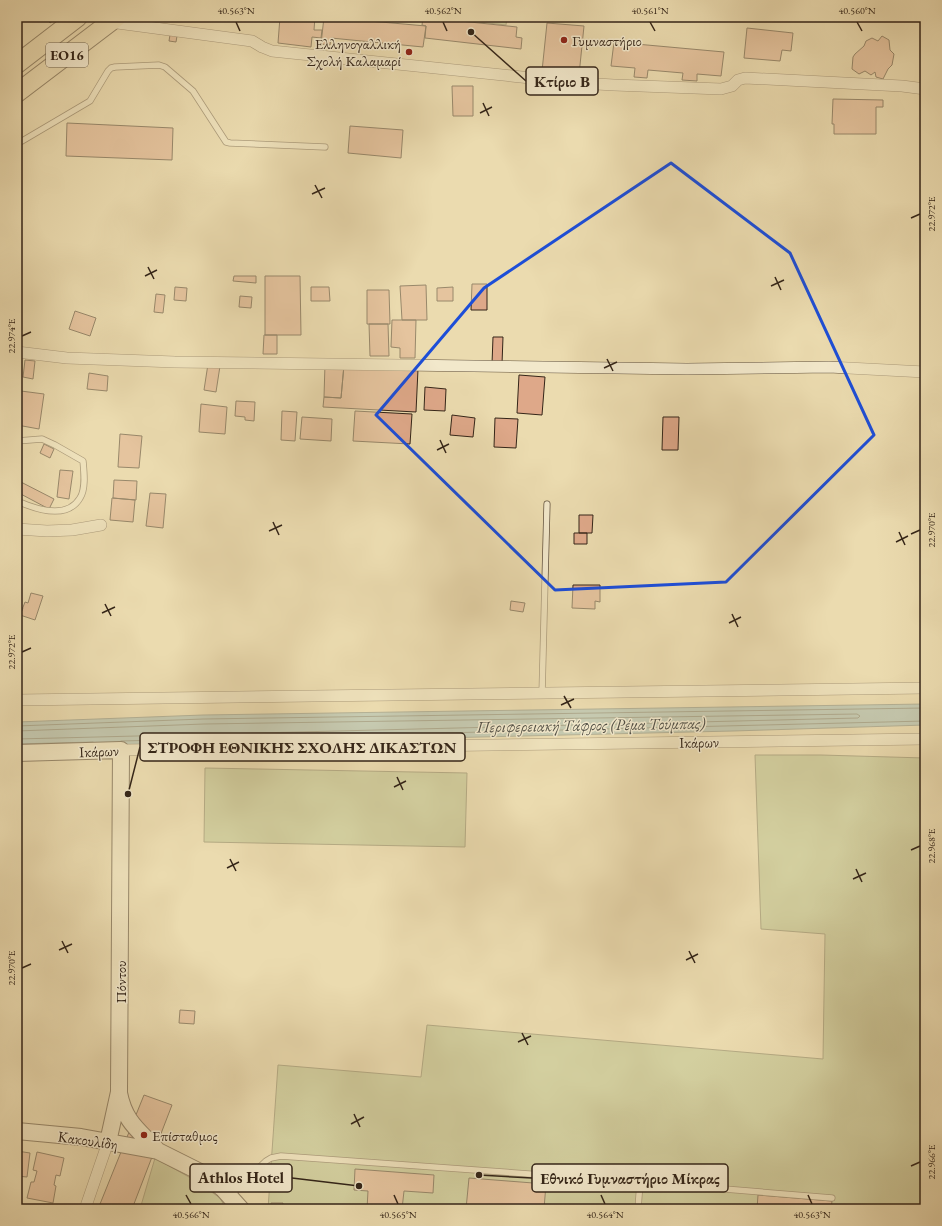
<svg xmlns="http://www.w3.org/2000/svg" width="942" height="1226" viewBox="0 0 942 1226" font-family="'EB Garamond',serif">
<rect width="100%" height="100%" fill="#ebdbaf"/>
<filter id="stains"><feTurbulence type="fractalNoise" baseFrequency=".005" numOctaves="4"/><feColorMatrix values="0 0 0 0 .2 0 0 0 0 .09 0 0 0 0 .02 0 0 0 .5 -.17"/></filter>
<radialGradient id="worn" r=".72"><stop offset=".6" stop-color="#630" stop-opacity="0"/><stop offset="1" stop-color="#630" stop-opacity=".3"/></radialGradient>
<path fill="#b6c08c" stroke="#757252" d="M433 17H507L506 25Z
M755 755H821L925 758V1209H268L278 1065 421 1077 427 1025 823 1059 825 934 761 929Z
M205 768 467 773 465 847 204 842Z
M155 1158 196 1181 220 1198 226 1209H140Z"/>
<path fill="#9cb9b5" stroke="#727e76" d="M925 704V725L733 731 17 748V722L203 715Z"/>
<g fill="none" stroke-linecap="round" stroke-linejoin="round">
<path stroke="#686f66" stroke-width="1" d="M17 726 203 719 925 708
M17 731 204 724 857 714 860 716 858 718 17 739
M121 741 925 721
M17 744 93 742"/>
</g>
<path fill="#dea889" stroke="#342518" d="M46 17H58L50 23Z
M280 17H315L314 30H322L321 38 312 37 311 47 278 43Z
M324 17 426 26 423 47 331 38 330 45 321 44Z
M423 17 517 27 516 37 522 38 521 49 425 38 426 26 422 25Z
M547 23 584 26 579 75 542 71Z
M747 28 793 33 791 51 782 50 780 61 744 58Z
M170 35 177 36 176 42 169 41Z
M882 36 889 40 890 50 894 54 892 65 888 69 883 79 876 77 875 72 871 75 865 71 859 74 852 69 853 57 855 54 864 46 866 41 872 38 878 41Z
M614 42 724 52 721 76 697 74V81L682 80 683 73 648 70 647 78 634 77 635 68 611 66Z
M452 86H473V116H453Z
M833 99 883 100V107H876V134H834V124H832Z
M67 123 173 128 172 160 66 156Z
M350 126 403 130 401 158 348 153Z
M234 276H256V283L233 281Z
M265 276H300L301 335H265Z
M472 284H487V310H471Z
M426 285 427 320H402L400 286Z
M175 287 187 288 186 301 174 300Z
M311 287H329L330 301H311Z
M453 287V301H437V288Z
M367 290H389L390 324H367Z
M156 294 165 295 163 313 154 312Z
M240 296 252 297 251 308 239 307Z
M75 311 96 318 90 336 69 329Z
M392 320H416L415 358H400V348L391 347Z
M369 324H388L389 356H370Z
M264 335H277V354H263Z
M493 337H503L502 364H492Z
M25 360 35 361 33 379 23 377Z
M208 364 220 366 216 392 204 390Z
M325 364 344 365 341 398 324 397Z
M344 365 418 369 416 412 323 407 324 397 341 398Z
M89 373 108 376 107 391 87 389Z
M519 375 545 377 542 415 517 413Z
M425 387 446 389 445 411 424 410Z
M21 391 44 394 39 429 17 425Z
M236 401 255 402 254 421 245 420V417L235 416Z
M201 404 227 407 225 434 199 432Z
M282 411 297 412 295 441 281 440Z
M355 411 412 414 410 444 353 441Z
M452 415 475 418 473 437 450 435Z
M302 417 332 419 331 441 300 439Z
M663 417H679L678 450H662Z
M495 418 518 419 516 448 494 447Z
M120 434 142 436 139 468 118 467Z
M44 444 54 449 50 458 40 453Z
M60 470 73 471 69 499 57 497Z
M17 480 54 499 49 509 17 492Z
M114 480 137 481 136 500 113 498Z
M150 493 166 494 163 528 146 526Z
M112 498 135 500 133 522 110 520Z
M579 515H593L592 533H579Z
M574 533H587V544H574Z
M573 585H600V602L595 601V609L572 608Z
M31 593 43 596 35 620 20 615 25 602 28 603Z
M511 601 525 603 523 612 510 610Z
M17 606 23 608 20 615 17 614Z
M180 1010 195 1011 194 1024 179 1023Z
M144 1095 172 1105 132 1209H98Z
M17 1151 30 1153 27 1177 17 1176Z
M37 1152 64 1158 60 1176 56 1175 54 1185 56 1186 53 1203 27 1198 31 1182H34L37 1171 33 1170Z
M355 1169 434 1175 433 1193 404 1191 402 1209H367L368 1191 354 1190Z
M469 1178 546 1184 544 1209H466Z
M758 1195 832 1201 831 1209H757Z
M271 1203H283L282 1209H271Z"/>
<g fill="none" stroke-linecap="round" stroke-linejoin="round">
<defs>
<path id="service" d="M17 144 90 101 108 71 111 68 115 67 159 65 165 67 193 91 226 142 230 143 325 147
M17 441 42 439 55 445 83 461C84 472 86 489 80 498 67 520 35 509 17 501
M542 694 547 504
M230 1196 266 1161 271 1158 281 1156 640 1182 832 1198
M638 1209 640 1182"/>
<path id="minor" d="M110 22 252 41 262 47 272 51 579 83 614 85 721 89 732 86 738 80 745 78 902 86 925 89
M17 352 67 358 175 362 687 369 829 367 925 372
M17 529 47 531 72 530 101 525
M17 700 925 688
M121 750 925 739
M85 1209 108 1142"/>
<path id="secondary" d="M17 753 121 750 119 1092 108 1142
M119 1093C125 1123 139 1130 158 1151
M17 1131 81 1137 158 1151 204 1174 223 1189 241 1209"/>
<path id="primary" d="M17 64 78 17
M17 93 117 17"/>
</defs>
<use href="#service" stroke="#62523e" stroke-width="7"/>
<use href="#minor" stroke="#62523e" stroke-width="12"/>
<use href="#secondary" stroke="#342518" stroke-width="18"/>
<use href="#primary" stroke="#342518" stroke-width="20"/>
<use href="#service" stroke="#f2e8cb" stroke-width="5.5"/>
<use href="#minor" stroke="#f2e8cb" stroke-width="11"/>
<use href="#secondary" stroke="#f2e8cb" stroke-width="16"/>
<use href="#primary" stroke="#ebdbaf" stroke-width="18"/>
</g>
<path d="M0 0H942V1226H0ZM671 163 790 253 874 435 726 582 555 590 376 415 484 288Z" fill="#ebdbaf" fill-opacity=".55" fill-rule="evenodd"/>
<path fill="none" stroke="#1d4ed8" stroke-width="3" stroke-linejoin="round" d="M671 163 790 253 874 435 726 582 555 590 376 415 484 288Z"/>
<path fill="none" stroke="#342518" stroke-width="1.5" d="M236 22 240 31M443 22 447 31M650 22 655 31M857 22 862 31M483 103 489 116M480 113 492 107M315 185 322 198M312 194 325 188M911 218 920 214M148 267 154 279M145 276 157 270M775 277 781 290M771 286 784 280M22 336 31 332M607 359 613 371M604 368 617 362M440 440 446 453M437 450 449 444M273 522 279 535M269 531 282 525M899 532 905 545M911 534 920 530M896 542 908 536M105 604 111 616M102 613 115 607M732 614 738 627M729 623 741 617M22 652 31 648M564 696 571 708M561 705 574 699M397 777 403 790M394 787 406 781M911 850 920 846M230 859 236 871M227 868 239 862M856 869 862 882M853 879 866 873M62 941 68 953M59 950 72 944M689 951 695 963M686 960 698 954M22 968 31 964M522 1033 528 1045M518 1042 531 1036M354 1114 360 1127M351 1124 364 1117M911 1166 920 1162M186 1195 191 1204M394 1195 398 1204M601 1195 605 1204M808 1195 812 1204"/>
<g fill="#8f2418" stroke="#f2e8cb" stroke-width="1.5">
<circle cx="564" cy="40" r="4"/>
<circle cx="409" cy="52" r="4"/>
<circle cx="144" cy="1135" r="4"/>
</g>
<g text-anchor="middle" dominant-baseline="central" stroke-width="3" stroke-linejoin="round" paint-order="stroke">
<rect fill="#f2e8cb" stroke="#6d604e" stroke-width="1" x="46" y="43" width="42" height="24" rx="3"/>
<g font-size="14" font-weight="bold" fill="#342518">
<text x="67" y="55">ΕΟ16</text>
</g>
<g font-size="15" fill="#342518" stroke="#f2e8cb" text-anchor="start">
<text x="572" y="40">Γυμναστήριο</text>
<text x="401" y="43" text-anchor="end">Ελληνογαλλική<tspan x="401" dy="17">Σχολή Καλαμαρί</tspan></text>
<text x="152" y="1135">Επίσταθμος</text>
</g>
<g font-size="15" fill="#342518" stroke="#f2e8cb">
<text transform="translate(699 742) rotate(-1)">Ικάρων</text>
<text transform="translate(99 751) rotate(-2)">Ικάρων</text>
<text transform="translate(120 982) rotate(-90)">Πόντου</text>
<text transform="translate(88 1140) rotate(8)">Κακουλίδη</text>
</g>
<g font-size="16" font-style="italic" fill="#535147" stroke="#f2e8cb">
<text transform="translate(591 725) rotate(-1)">Περιφερειακή Τάφρος (Ρέμα Τούμπας)</text>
</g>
</g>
<path fill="none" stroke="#342518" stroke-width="1.5" d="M471 32L526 81M128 794L140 747M359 1186L292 1178M479 1175L532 1178"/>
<g fill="#342518" stroke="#f2e8cb" stroke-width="1.5">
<circle cx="471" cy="32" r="4"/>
<circle cx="128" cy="794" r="4"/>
<circle cx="359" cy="1186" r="4"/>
<circle cx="479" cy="1175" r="4"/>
</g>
<g fill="#f2e8cb" stroke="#342518" stroke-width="1.5">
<rect x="526" y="67" width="72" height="28" rx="4"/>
<rect x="140" y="733" width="325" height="28" rx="4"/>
<rect x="190" y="1164" width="102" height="28" rx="4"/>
<rect x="532" y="1164" width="196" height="28" rx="4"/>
</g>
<g font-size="16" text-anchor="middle" font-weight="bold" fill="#342518">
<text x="562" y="87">Κτίριο Β</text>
<text x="302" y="753">ΣΤΡΟΦΗ ΕΘΝΙΚΗΣ ΣΧΟΛΗΣ ΔΙΚΑΣΤΩΝ</text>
<text x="241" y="1183">Athlos Hotel</text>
<text x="630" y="1184">Εθνικό Γυμναστήριο Μίκρας</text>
</g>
<rect width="942" height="1226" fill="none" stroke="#ebdbaf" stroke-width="44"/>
<rect x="22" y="22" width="898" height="1182" fill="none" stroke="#342518" stroke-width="1.5"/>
<g font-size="10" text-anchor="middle" fill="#342518">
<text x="236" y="14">40.563°N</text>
<text x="443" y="14">40.562°N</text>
<text x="650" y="14">40.561°N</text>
<text x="857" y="14">40.560°N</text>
<text transform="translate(931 214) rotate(-90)" y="4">22.972°E</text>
<text transform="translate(11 336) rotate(-90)" y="4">22.974°E</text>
<text transform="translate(931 530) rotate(-90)" y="4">22.970°E</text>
<text transform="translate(11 652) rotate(-90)" y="4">22.972°E</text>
<text transform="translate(931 846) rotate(-90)" y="4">22.968°E</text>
<text transform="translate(11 968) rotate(-90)" y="4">22.970°E</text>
<text transform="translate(931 1162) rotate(-90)" y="4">22.966°E</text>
<text x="191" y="1218">40.566°N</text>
<text x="398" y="1218">40.565°N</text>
<text x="605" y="1218">40.564°N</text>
<text x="812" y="1218">40.563°N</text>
</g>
<rect width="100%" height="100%" filter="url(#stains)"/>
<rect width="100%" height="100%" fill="url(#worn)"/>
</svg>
